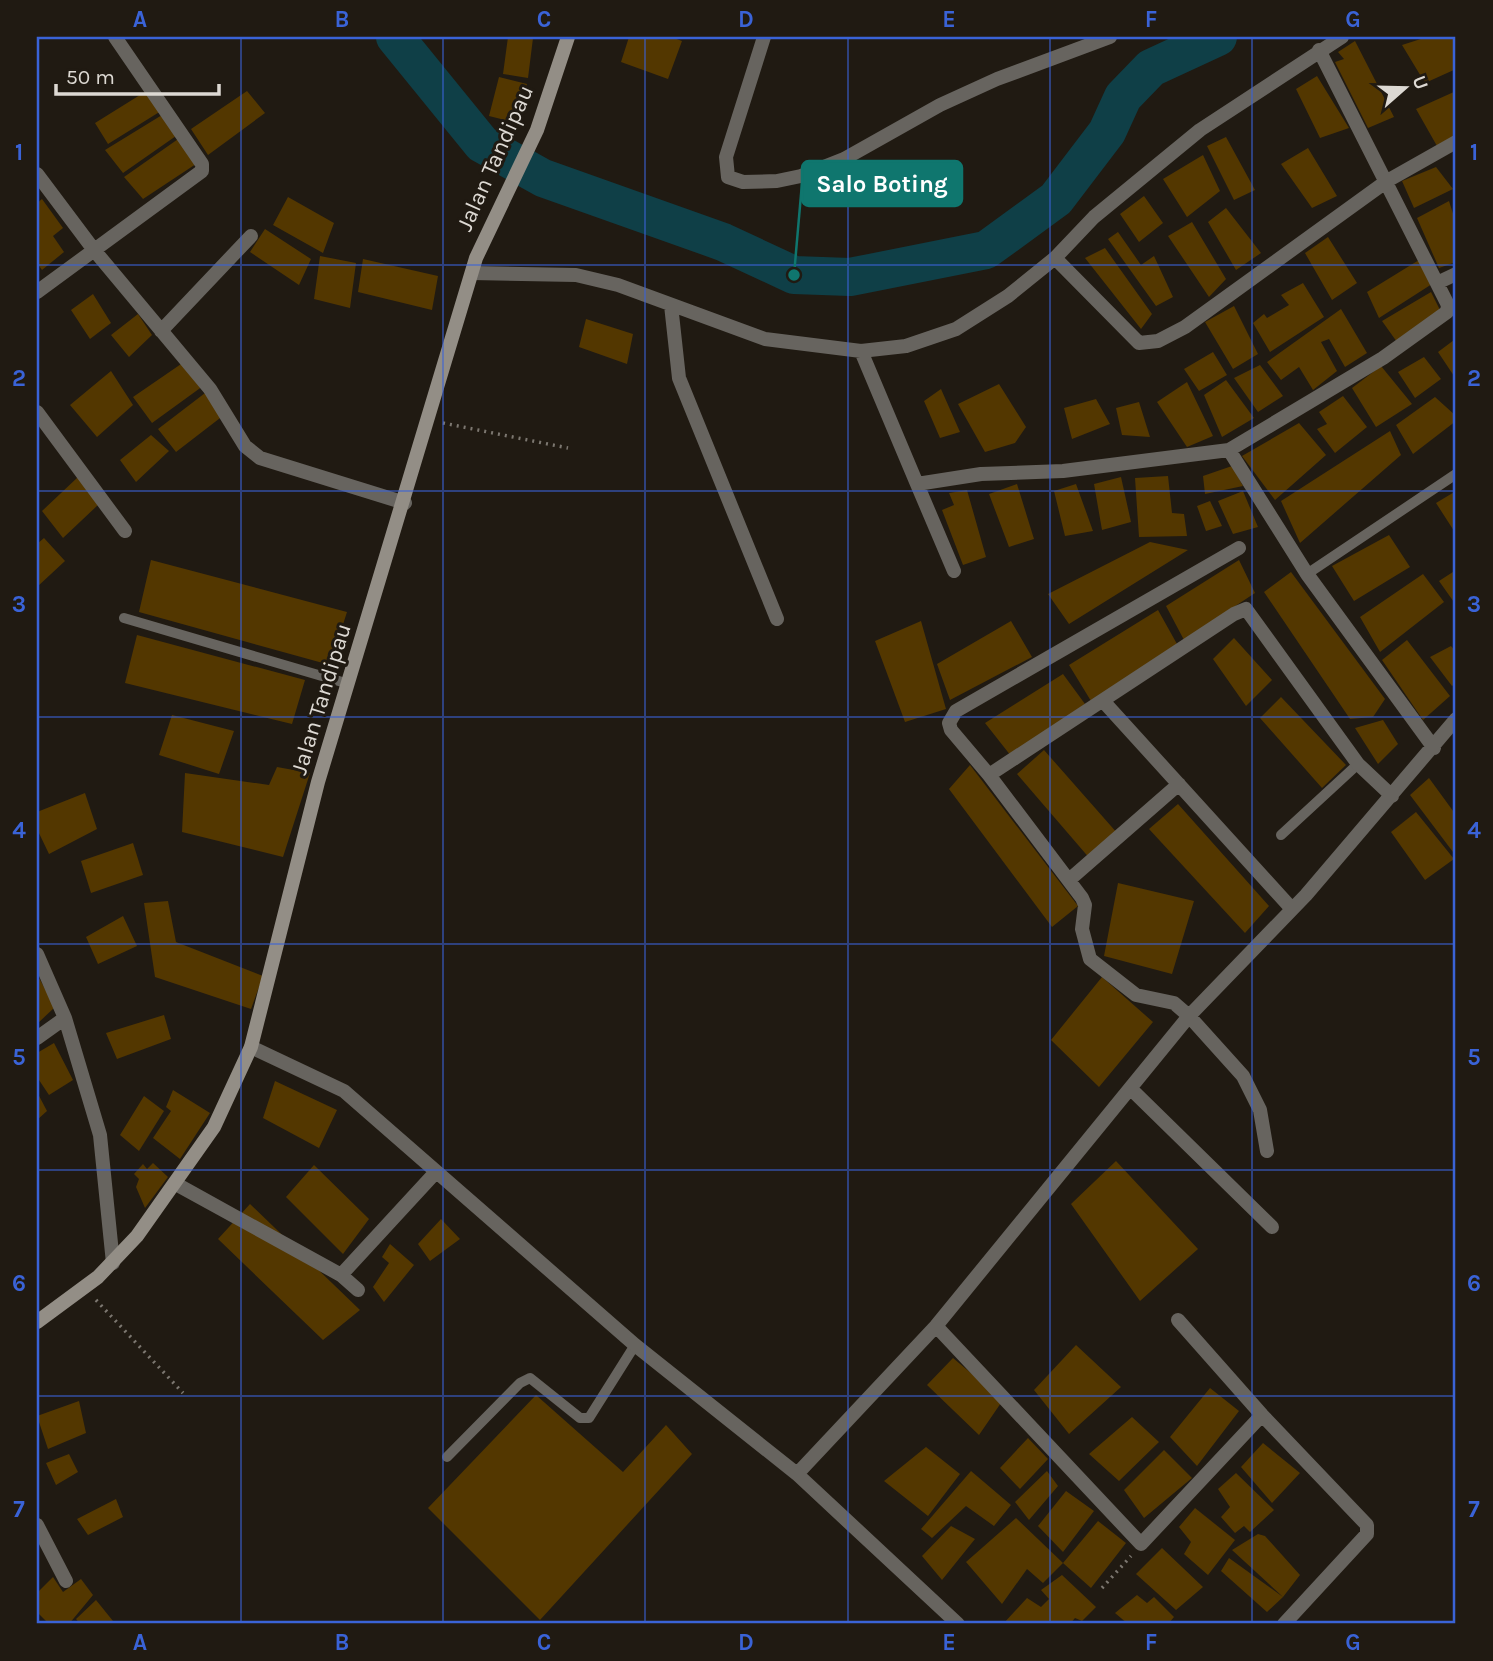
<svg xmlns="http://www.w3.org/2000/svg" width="1493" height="1661" viewBox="0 0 1493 1661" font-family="Karla,sans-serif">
<rect width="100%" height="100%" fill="#201a12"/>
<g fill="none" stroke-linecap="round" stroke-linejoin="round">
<path stroke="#0f3f47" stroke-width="38" d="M395 37 482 144 543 178 723 242 794 275 850 277 986 250 1056 199 1107 132 1123 97 1151 68 1218 37"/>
</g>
<path fill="#533700" d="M508 37 533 38 528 78 503 74Z
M629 37H671L682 41 668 79 621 62Z
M1427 37H1456V69L1425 83 1402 45Z
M1355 41 1394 117 1368 128 1335 62 1344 59 1338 52Z
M1317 76 1349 128 1320 138 1296 89Z
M499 77 527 84 517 123 489 116Z
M148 90 161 111 108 144 95 123Z
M247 91 265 113 208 155 191 129Z
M1456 91V135L1437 146 1416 109Z
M162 115 176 136 123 173 105 150Z
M181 137 199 162 143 199 124 177Z
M1226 137 1255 190 1234 200 1207 146Z
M1308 148 1337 196 1312 208 1281 164Z
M1203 155 1220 191 1187 217 1163 179Z
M1436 167 1453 189 1414 208 1402 181Z
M1144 196 1163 223 1139 242 1120 214Z
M288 197 334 223 323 253 273 225Z
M42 199 63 228 53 236 64 252 42 270 37 263V203Z
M1449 201 1456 223V262L1439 268 1417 218Z
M1226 208 1261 253 1236 270 1208 222Z
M1192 222 1226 279 1209 297 1168 236Z
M265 229 311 259 299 285 250 252Z
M1118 232 1141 265 1154 256 1173 297 1156 306 1108 239Z
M1328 237 1357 283 1332 300 1305 253Z
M1105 248 1152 314 1141 329 1085 258Z
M320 256 356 263 350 308 314 299Z
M363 259 438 276 432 310 358 292Z
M1419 260 1432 284 1379 318 1367 292Z
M1303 283 1324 317 1270 352 1253 323 1264 314 1267 318 1289 305 1281 295Z
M1431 292 1440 310 1397 342 1382 321Z
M93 294 111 323 90 339 71 310Z
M1234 306 1258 354 1233 369 1205 322Z
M1341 309 1367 353 1345 367 1329 339 1321 342 1337 371 1313 390 1299 367 1281 380 1267 362Z
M138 314 152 335 129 357 111 335Z
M586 319 633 334 627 364 579 347Z
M1454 340 1456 341V379L1438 352Z
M1213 352 1227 375 1199 391 1184 369Z
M1424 357 1441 379 1415 398 1398 372Z
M184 362 203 386 152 423 133 397Z
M1260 365 1283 396 1258 412 1234 378Z
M1381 366 1412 404 1376 427 1352 388Z
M111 371 133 405 97 437 70 405Z
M1226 380 1254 418 1222 437 1204 395Z
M1187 382 1213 436 1187 447 1157 402Z
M999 384 1026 427 1015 443 985 452 958 404Z
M941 389 960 432 940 438 924 401Z
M209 390 224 415 176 452 158 429Z
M1343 396 1367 427 1335 453 1317 429 1327 424 1319 412Z
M1435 397 1456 416V421L1413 454 1396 425Z
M1096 399 1110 424 1072 439 1064 408Z
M1139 402 1150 437 1122 435 1116 408Z
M1299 423 1326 455 1275 500 1242 456Z
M1390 431 1401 455 1300 543 1281 501Z
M151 435 169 451 136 482 120 460Z
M1232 466 1243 486 1205 494 1203 476Z
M1168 476 1172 513 1184 514 1187 536 1139 537 1135 478Z
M78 477 99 504 63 538 42 511Z
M1121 477 1131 522 1102 530 1094 484Z
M1017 484 1034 539 1009 547 989 494Z
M1076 484 1093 531 1065 536 1054 491Z
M967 490 986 557 963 565 942 510 954 505 949 493Z
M1243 491 1258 527 1233 534 1218 501Z
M1456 491V534L1436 503Z
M1210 501 1222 526 1206 531 1197 506Z
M1389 535 1410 567 1354 601 1332 566Z
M44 538 65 561 37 587V544Z
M1150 542 1188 550 1069 624 1048 594Z
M151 560 347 612 330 665 139 612Z
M1239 560 1255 593 1184 640 1166 606Z
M1456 570V605L1439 581Z
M1291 572 1385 699 1373 717 1350 719 1264 592Z
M1423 574 1444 602 1380 652 1360 617Z
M1158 610 1177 644 1091 701 1069 665Z
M921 621 946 709 905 722 875 641Z
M1011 621 1032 657 950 700 937 664Z
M137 635 305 680 292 724 125 683Z
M1234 638 1272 680 1246 706 1213 659Z
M1407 640 1450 696 1423 720 1382 660Z
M1451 646 1456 652V683L1452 686 1430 657Z
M1063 674 1085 704 1011 756 985 723Z
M1281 697 1346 765 1322 788 1260 718Z
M172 715 234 731 219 774 159 755Z
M1383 720 1398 744 1378 764 1355 728Z
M1044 750 1118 834 1091 860 1017 774Z
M970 765 1078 906 1052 927 949 789Z
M277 767 310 773 283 857 182 832 185 773 269 785Z
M1429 778 1456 815V856L1410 795Z
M85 793 97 829 49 854 37 829V812Z
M1178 804 1269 906 1245 933 1149 829Z
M1416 812 1454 859 1425 880 1391 832Z
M133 843 143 875 91 893 81 861Z
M1118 883 1194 901 1172 974 1104 956Z
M168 901 176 942 263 976 251 1009 155 977 144 903Z
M123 916 137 946 98 964 86 937Z
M1102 977 1153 1022 1099 1087 1051 1040Z
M39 978 55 1007 37 1024V981Z
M164 1015 171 1039 117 1059 106 1033Z
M54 1043 73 1080 49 1095 37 1077V1053Z
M275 1081 337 1110 319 1148 263 1118Z
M173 1090 210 1113 180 1159 153 1138 171 1111 166 1107Z
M37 1092 47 1111 37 1120Z
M144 1096 164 1111 139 1151 120 1135Z
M1116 1161 1198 1249 1140 1301 1071 1204Z
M153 1163 168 1177 145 1208 136 1187 139 1179 134 1174 143 1164 147 1169Z
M314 1165 369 1219 343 1254 286 1197Z
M250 1204 360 1310 323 1340 218 1239Z
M441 1219 460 1239 430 1261 418 1244Z
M390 1244 414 1265 384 1302 373 1287 389 1263 382 1257Z
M1076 1345 1121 1387 1069 1434 1034 1390Z
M953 1358 1003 1400 979 1435 927 1385Z
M1210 1388 1239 1411 1197 1466 1170 1437Z
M536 1395 623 1472 666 1425 692 1454 540 1620 428 1508Z
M79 1401 86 1433 48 1449 37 1416Z
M1132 1417 1159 1442 1119 1481 1089 1454Z
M1028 1438 1048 1459 1020 1489 1000 1468Z
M1263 1443 1300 1473 1272 1503 1241 1467Z
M926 1447 960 1474 928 1516 884 1481Z
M1164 1450 1192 1478 1144 1518 1124 1490Z
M69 1454 78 1472 56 1485 46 1463Z
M971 1471 1011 1505 994 1526 966 1506 932 1538 921 1529Z
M1047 1471 1058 1486 1029 1520 1015 1502Z
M1236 1473 1274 1510 1250 1532 1244 1526 1235 1533 1221 1517 1230 1507 1218 1489Z
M1066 1491 1094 1511 1063 1552 1038 1526Z
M116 1499 123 1517 88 1535 77 1519Z
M1195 1508 1235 1540 1208 1575 1184 1554 1191 1542 1179 1527Z
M1016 1518 1063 1563 1043 1583 1027 1569 1002 1604 966 1562Z
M1098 1521 1126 1543 1091 1588 1063 1563Z
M951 1526 975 1539 942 1580 922 1556Z
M1258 1534 1265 1536 1300 1575 1283 1597 1232 1550Z
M1162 1548 1203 1587 1176 1610 1136 1574Z
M1229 1558 1283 1597 1267 1612 1221 1571Z
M1062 1575 1096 1607 1082 1621 1075 1618 1070 1624H1003L1027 1598 1041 1607 1049 1599 1041 1590Z
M53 1577 63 1592 81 1579 93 1595 69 1624H49L37 1612V1593Z
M1137 1595 1147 1603 1154 1597 1174 1617 1168 1624H1128L1115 1613Z
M96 1600 113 1621 109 1624H80L76 1619Z"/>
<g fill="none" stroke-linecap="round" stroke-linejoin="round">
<path stroke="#7c7770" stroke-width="3.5" stroke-dasharray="2 5" stroke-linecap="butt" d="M443 423 568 448
M96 1300 183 1393
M1102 1588 1131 1556"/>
<path stroke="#67645f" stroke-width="10" d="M1307 574 1456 474
M124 618 349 684
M1281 835 1358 764
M447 1457 520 1383 530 1378 580 1418H589L635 1345"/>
<path stroke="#67645f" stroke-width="14" d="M764 37 726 157 728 177 743 182 777 181 801 176 844 159 940 105 997 79 1110 37
M37 174 94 250 210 389 245 446 260 458 405 503
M1055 258 1139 343 1158 341 1185 327 1387 181 1456 142
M472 273 576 275 618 285 765 339 861 351 906 346 956 329 1008 296 1055 258 1094 217 1200 130 1342 37
M1437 283 1456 274
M37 292 202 171V164L115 37
M671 305 679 378 777 619
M161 331 251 236
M861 351 917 484 981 474 1063 471 1229 450 1383 358 1447 312 1448 305 1319 50
M37 412 125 531
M1229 450 1307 574 1434 748
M917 484 954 571
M1104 702 1292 909
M989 775 951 730 949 723 956 711 1239 548
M1069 880 1179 784
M37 954 65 1018 100 1135 113 1263
M37 1038 65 1018
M251 1047 344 1091 635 1345 797 1474 958 1624
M1131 1089 1272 1227
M1267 1151 1260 1110 1243 1076 1189 1016 1174 1003 1136 995 1090 959 1082 929 1085 905 1082 898 989 775 1234 614 1246 609 1358 764 1392 796
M176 1184 341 1275 358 1290
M341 1275 435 1173
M1178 1320 1262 1415 1367 1525V1534L1284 1624
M936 1326 1141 1544 1262 1415
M797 1474 936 1326 1189 1016 1306 895 1456 719
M37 1525 66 1581"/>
<path stroke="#938e86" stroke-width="14" d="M37 1322 98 1277 137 1236 214 1127 251 1047 318 782 476 258 537 130 568 37"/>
</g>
<path fill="none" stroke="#3a63d7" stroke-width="2" stroke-opacity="0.55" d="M241 37V1624M443 37V1624M645 37V1624M848 37V1624M1050 37V1624M1252 37V1624M37 265H1456M37 491H1456M37 717H1456M37 944H1456M37 1170H1456M37 1396H1456"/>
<g text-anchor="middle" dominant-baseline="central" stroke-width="6" stroke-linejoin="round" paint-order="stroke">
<g font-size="23" fill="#ddd9d3" stroke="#201a12">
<text transform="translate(495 158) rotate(-66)">Jalan Tandipau</text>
<text transform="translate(321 699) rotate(-73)">Jalan Tandipau</text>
</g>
</g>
<path fill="none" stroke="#0f766e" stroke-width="2.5" d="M794 275L802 183"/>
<circle fill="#0f766e" stroke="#201a12" stroke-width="2.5" cx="794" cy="275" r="7"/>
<rect fill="#0f766e" stroke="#0f766e" stroke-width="2.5" x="802" y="161" width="160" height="45" rx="7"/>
<g font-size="24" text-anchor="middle" font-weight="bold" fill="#fff">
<text x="882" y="192">Salo Boting</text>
</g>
<rect width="1493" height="1661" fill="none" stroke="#201a12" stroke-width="77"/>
<g transform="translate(1405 88) rotate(70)" stroke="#201a12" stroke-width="5" paint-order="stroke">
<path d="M0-5L12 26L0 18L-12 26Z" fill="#ddd9d3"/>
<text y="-10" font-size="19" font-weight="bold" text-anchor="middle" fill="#ddd9d3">U</text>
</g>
<path d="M56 84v10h163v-10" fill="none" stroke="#ddd9d3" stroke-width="3.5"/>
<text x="66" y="84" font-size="21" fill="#ddd9d3" stroke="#201a12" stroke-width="5" paint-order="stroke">50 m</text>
<rect x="38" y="38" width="1416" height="1584" fill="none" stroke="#3a63d7" stroke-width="2.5"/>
<g font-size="23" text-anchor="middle" font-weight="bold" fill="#3a63d7">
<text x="140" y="27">A</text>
<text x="342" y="27">B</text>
<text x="544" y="27">C</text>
<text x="746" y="27">D</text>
<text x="949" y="27">E</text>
<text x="1151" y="27">F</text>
<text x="1353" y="27">G</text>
<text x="19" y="160">1</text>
<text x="1474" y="160">1</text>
<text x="19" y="386">2</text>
<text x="1474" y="386">2</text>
<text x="19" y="612">3</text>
<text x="1474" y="612">3</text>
<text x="19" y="838">4</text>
<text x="1474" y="838">4</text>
<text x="19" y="1065">5</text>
<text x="1474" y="1065">5</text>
<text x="19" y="1291">6</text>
<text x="1474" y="1291">6</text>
<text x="19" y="1517">7</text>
<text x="1474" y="1517">7</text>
<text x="140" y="1650">A</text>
<text x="342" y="1650">B</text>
<text x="544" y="1650">C</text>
<text x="746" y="1650">D</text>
<text x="949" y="1650">E</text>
<text x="1151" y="1650">F</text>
<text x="1353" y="1650">G</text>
</g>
</svg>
